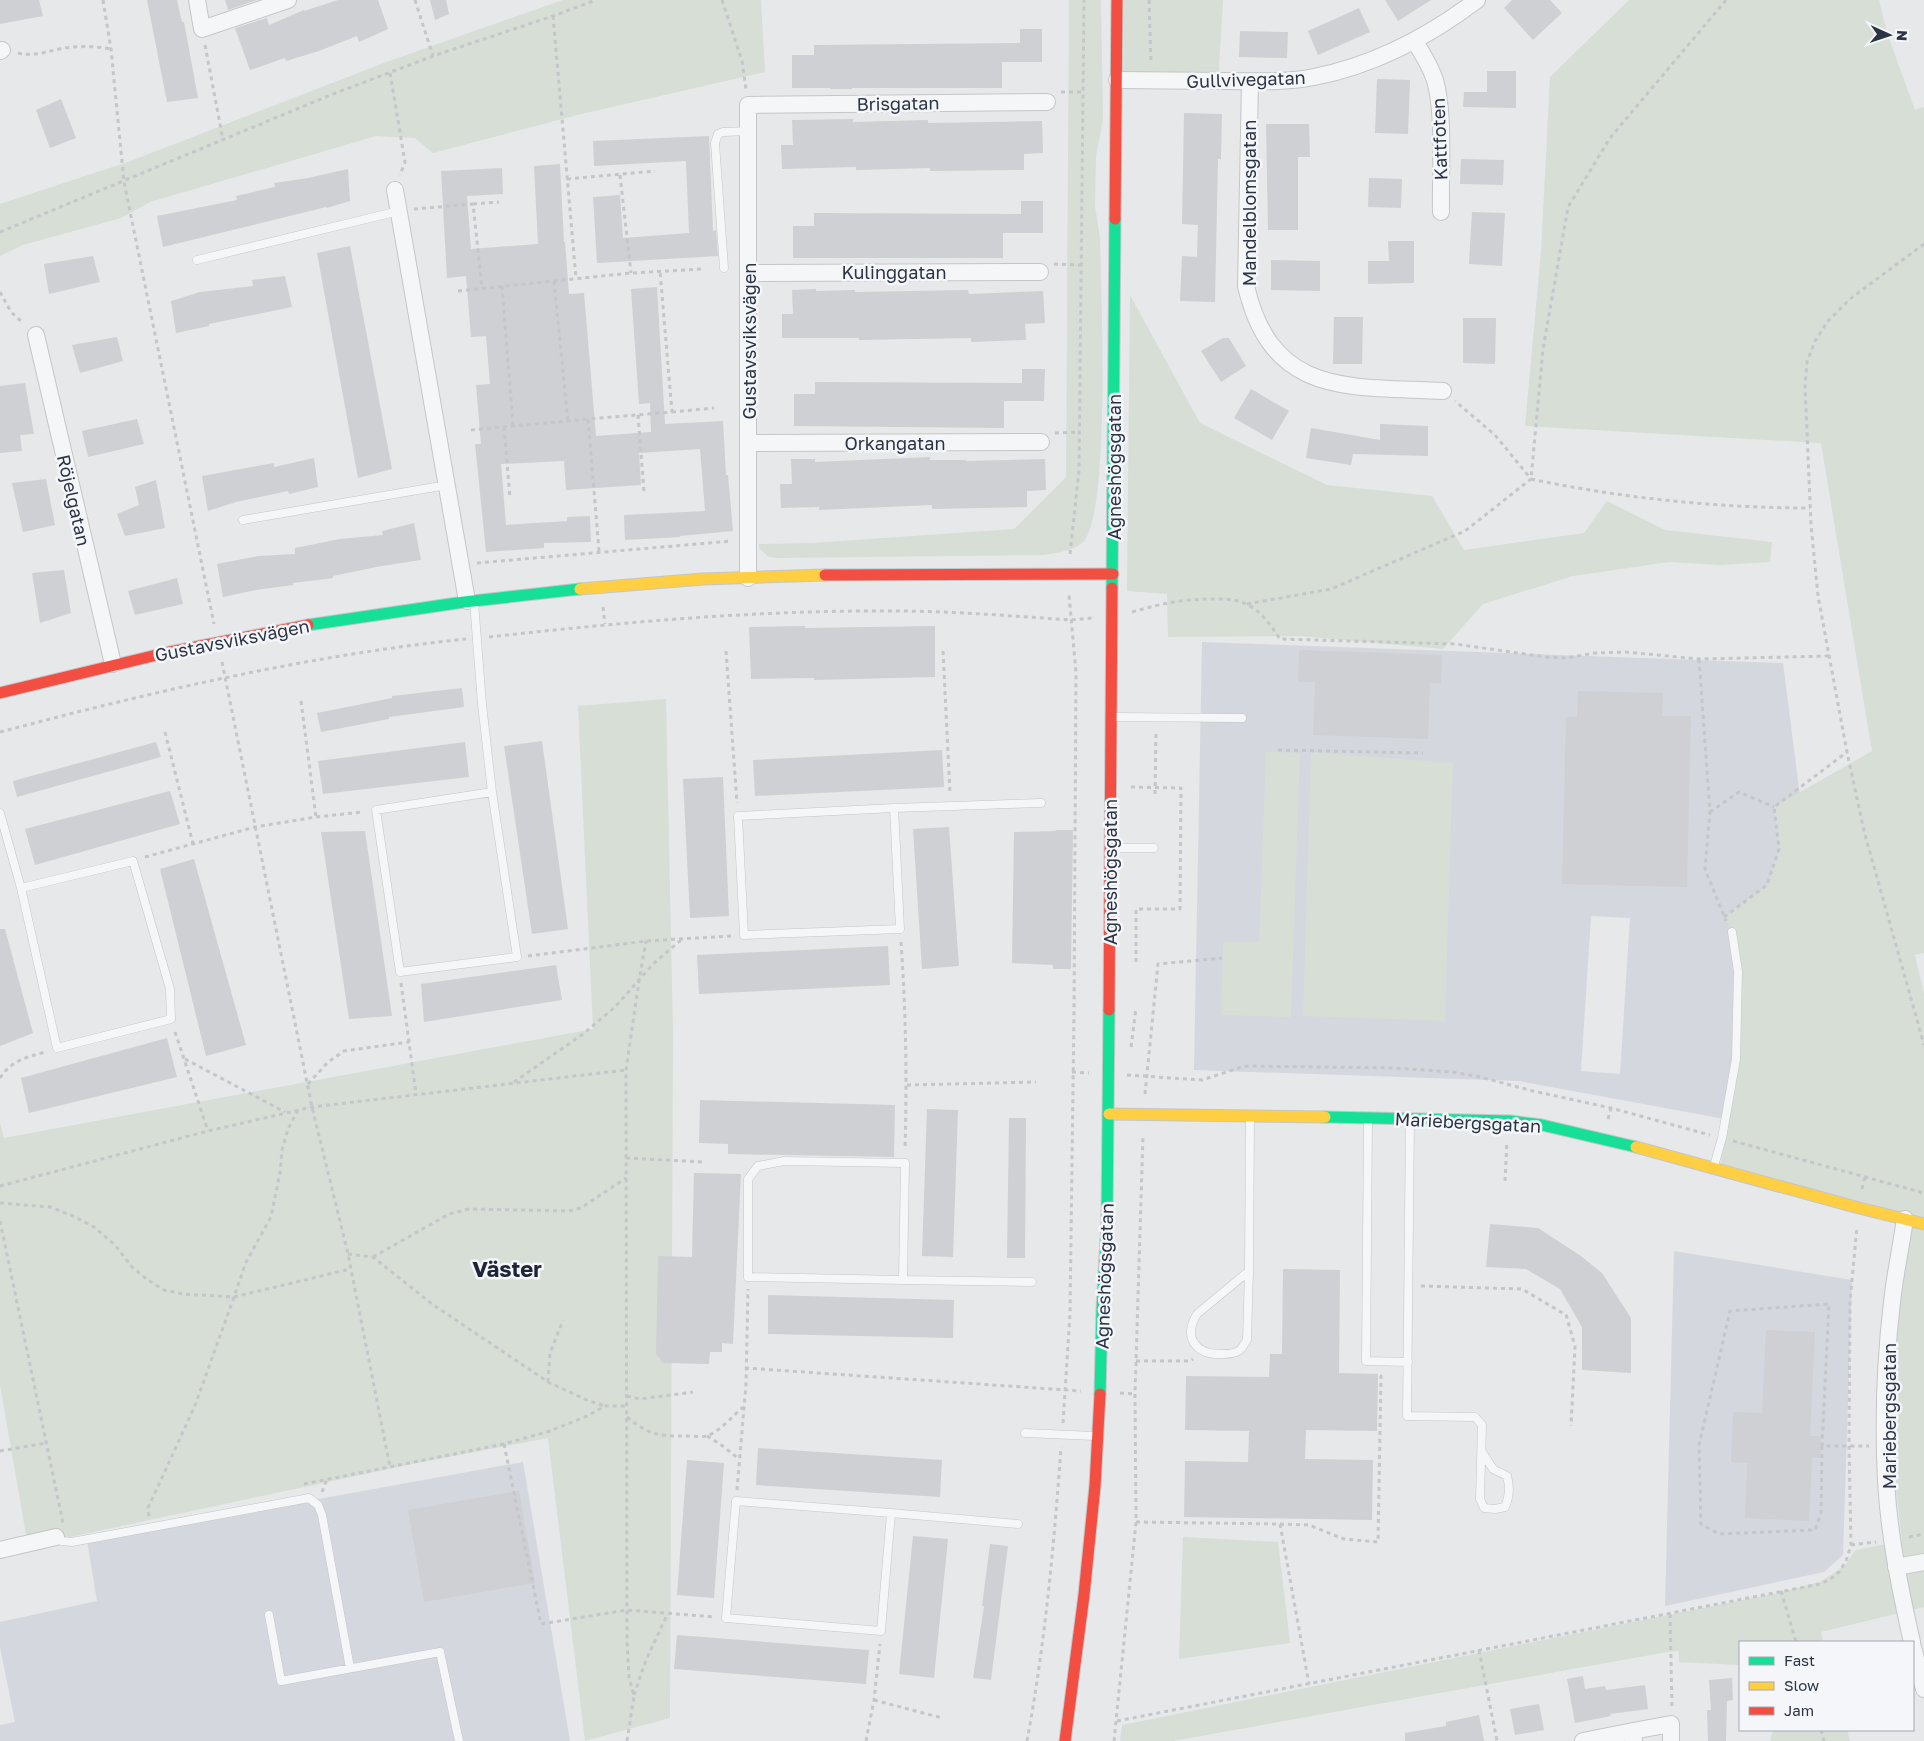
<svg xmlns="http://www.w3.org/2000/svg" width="1924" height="1741" viewBox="0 0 1924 1741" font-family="'Golos Text',sans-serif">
<rect width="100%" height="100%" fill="#e6e8ea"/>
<path fill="#d4d7dd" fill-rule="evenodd" d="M1202 642 1783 663 1844 1141 1519 1081 1194 1070ZM1591 916 1630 918 1620 1074 1581 1071Z
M1674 1251 1852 1280 1843 1555 1824 1572 1665 1606Z
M523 1462 570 1741H0V1725L15 1722 0 1647V1622L97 1601 87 1541Z"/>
<path fill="#d6ded6" d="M563 0H761L765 72 577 115 433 153 415 138 376 136 150 202 121 218 23 245 0 256V204L128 162 389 61Z
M1069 0H1101L1103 120 1096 156 1095 206 1100 238C1101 288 1111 514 1083 542 1074 551 1055 553 1043 555L778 558 769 557 759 548V544L812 543 1014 529 1066 477Z
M1124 0H1223L1218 83 1123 88Z
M1629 0H1879L1887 33 1915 110 1924 107V953L1915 955 1924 994V1607L1821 1632 1823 1642H1740V1665L1679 1662V1651L1667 1652 1173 1741H1120L1122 1725 1782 1592 1820 1582 1844 1566 1856 1550 1902 1541 1891 1447 1896 1321 1910 1221 1719 1173 1736 1059 1738 971 1732 932 1724 917 1767 885 1779 849 1774 807 1872 751 1821 443 1525 426 1541 252 1550 77Z
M1130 295 1200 423 1327 485 1432 496 1464 550 1584 533 1607 501 1665 530 1772 542 1770 562 1721 565 1669 562 1573 576 1483 604 1443 649 1301 636 1168 637 1167 594 1127 591Z
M666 699 673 1033 670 1718 585 1741 548 1438 417 1463 28 1546 0 1385V1123L4 1138 593 1029 578 706Z
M1266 752 1300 753 1291 1017 1221 1015 1223 942H1259Z
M1311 752 1453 763 1445 1021 1303 1016Z
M1183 1537 1278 1542 1290 1643 1179 1659Z
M1773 1730H1847L1850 1741H1770Z"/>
<path fill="#ced0d3" d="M0 0H39L43 16 0 24Z
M147 0H177L182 22H184L198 98 167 102Z
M225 0H257L228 10Z
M338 0H378L388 29 359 42 357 36 319 51 286 61 285 58 250 70 235 28 267 18 269 25 304 10V11Z
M430 0H446L449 14 435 20Z
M1385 0H1431L1398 21Z
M1512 0H1550L1562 13 1533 40 1504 8Z
M1359 8 1370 32 1318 55 1308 31Z
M1020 29H1042V62H1002V88H852V89H830V88H792V55H814V45L1020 43Z
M1240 31 1288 32 1287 58 1239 57Z
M1487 71H1516V108L1463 107 1464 92H1487Z
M1377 79 1410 80 1408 134 1375 133Z
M61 99 76 138 50 148 36 110Z
M1184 113 1222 114 1221 159H1218L1215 302 1180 301 1182 256 1197 257 1198 225 1182 224Z
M853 119V122L928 120V123L1042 121 1043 153 1024 154V170L930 171V168L856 170V167L782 169 781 145H793L792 120Z
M1266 124H1309L1310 157H1298V230H1268Z
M709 136 713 231 716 230 718 256 597 263 593 197 620 195 623 238 689 233 686 161 594 166 593 141Z
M1461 159 1504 160 1503 185 1460 184Z
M560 164 564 242H565L569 294 584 293 596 436 651 432 650 403 639 404 631 289 657 287 665 424 723 421 726 475H728L733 531 680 536V537L625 540 624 515 705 511 700 449 639 453 641 485 566 490 564 461 501 464 506 525 567 521V517L590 516 591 542 544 543V548L486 552 475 444H481L476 385 490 384 486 336 471 337 466 276 447 278 441 171 502 168 503 194 467 196 471 249 538 244 534 166Z
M348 169 350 201 327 208 326 207 163 247 157 216 237 200 236 196 275 187 274 183 308 178Z
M1369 178 1402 179 1401 208 1368 207Z
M1021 201H1043V233H1003V258H793V226H814V213L1021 214Z
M1472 212 1505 213 1502 266 1469 264Z
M1388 241H1414V283L1368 284V261H1389Z
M350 246 392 469 358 478 317 253Z
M93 256 100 282 49 294 44 264Z
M1271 260 1320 261V291L1271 290Z
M285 276 292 307 209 324V326L176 333 171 301 200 292 253 286 252 280Z
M816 289V291L855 290V292L968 290 969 294 1043 291 1045 323 1025 324 1026 340 971 342V338L859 340V338H782V314H793L792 290Z
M1334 317H1363L1362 364H1333Z
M1463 318H1496L1495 364 1463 363Z
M117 337 123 361 80 373 72 345Z
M1223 338H1229L1246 366 1221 382 1201 351Z
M1022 369H1045L1044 401H1004V428L794 426V394H815V382L1022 383Z
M25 383 34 434 20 435 22 451 0 453V386Z
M1251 389 1289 411 1272 440 1234 418Z
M137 419 144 444 88 457 82 431Z
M1380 424 1428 426V456L1353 454 1351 465 1306 458 1311 428 1380 440Z
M930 457V460H966V461L1045 459 1046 490 1027 491V507L932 509V505L819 510V507L781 508 780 484H792L791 459H815V462Z
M314 458 318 487 289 494 288 491 236 502 208 511 202 476 274 463V467Z
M46 479 55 525 23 532 12 483Z
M156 480 165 528 125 536 117 514 139 505 135 487Z
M414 523 421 560 376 567 333 576V578L293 583V585L256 590 223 597 217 564 258 556 295 554V548L340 539 383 535 382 531Z
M64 570 71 613 40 623 32 573Z
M177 578 183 604 135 615 128 591Z
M805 626V628L935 626V677L814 680V678L751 679 749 627Z
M1299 650 1442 655 1441 683H1430L1428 739 1313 735 1315 682H1298Z
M462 688 464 707 389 717V719L321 732 317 713 392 698V696Z
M1578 691 1663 693 1662 716H1691L1687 887 1562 884 1566 717H1577Z
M542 741 568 929 532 934 504 746Z
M156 742 161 757 17 797 13 781Z
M465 742 469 777 323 794 318 761Z
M942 750 944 787 755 796 753 760Z
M723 777 729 916 690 918 683 779Z
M170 791 180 824 35 865 25 829Z
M949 827 959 966 922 969 913 829Z
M1056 830H1073L1071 969H1053V965L1012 963 1014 832 1056 831Z
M365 831 392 1016 349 1019 321 832Z
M194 859 246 1045 206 1056 160 869Z
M0 929H5L33 1033 0 1046Z
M888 946 890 985 699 994 697 955Z
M556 965 562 1000 424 1022 421 984Z
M167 1038 177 1077 29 1113 21 1078Z
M700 1100 895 1105 894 1157 728 1154V1144L699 1143Z
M927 1109 958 1110 953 1257 922 1256Z
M1009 1118H1026L1025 1258H1007Z
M694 1173 741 1174 733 1344 722 1343V1352H710L709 1364 663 1363 656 1354 658 1256 692 1257Z
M1490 1224 1538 1228 1581 1256 1602 1273 1631 1318V1373L1582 1370V1327L1560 1289 1526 1269 1486 1267Z
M1283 1269 1340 1270 1339 1373 1378 1374 1377 1431 1306 1430 1305 1459 1373 1460 1372 1520 1184 1517 1185 1461 1248 1462 1249 1431 1185 1430 1186 1376 1269 1377 1270 1354H1282Z
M768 1295 954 1300 953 1338 768 1334Z
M1766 1330 1815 1332 1810 1436H1821L1820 1458H1812L1809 1521 1745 1518 1747 1463 1731 1462 1733 1412 1762 1413Z
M758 1448 942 1460 940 1497 756 1485Z
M687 1460 724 1463 714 1598 677 1595Z
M519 1491 535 1583 424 1602 408 1510Z
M913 1536 948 1539 934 1678 899 1674Z
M990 1544 1008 1546 991 1680 973 1678 984 1606H982Z
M677 1635 869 1650 866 1684 674 1669Z
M1583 1676 1585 1689 1605 1686 1606 1690 1645 1685 1648 1709 1610 1714 1611 1716 1575 1723 1567 1679Z
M1732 1678 1733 1700 1727 1701 1726 1741H1708L1707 1710H1711L1709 1680Z
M1539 1704 1544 1730 1515 1735 1510 1709Z
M1479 1715 1484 1741H1405V1733L1446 1726V1722Z"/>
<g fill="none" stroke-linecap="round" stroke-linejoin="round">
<defs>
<path id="lane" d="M197 260 399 211
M724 268 715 143 718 134 723 132 749 131
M243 520 447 485
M474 602 482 704 492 792
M1114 717 1242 718
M492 792 517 957 400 972 376 810Z
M894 808 900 929 744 935 738 816Z
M894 808 1041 803
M0 813 21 888
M1111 848H1154
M133 861 170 989 171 1019 57 1048 21 888Z
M1368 1120 1366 1361 1408 1362
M1410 1120 1407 1416 1475 1417 1482 1425 1480 1499 1484 1508 1495 1509 1505 1507C1510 1496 1510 1487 1507 1476L1493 1469 1482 1452
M784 1161 905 1163 903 1280 748 1277V1179L758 1166Z
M1714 1166 1722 1138 1736 1059 1738 971 1732 932
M1249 1271 1247 1340C1245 1343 1243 1347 1240 1350 1235 1354 1228 1354 1222 1354 1195 1355 1183 1337 1197 1314L1249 1271 1250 1118
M903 1280 1032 1282
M1025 1433 1095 1436
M736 1501 891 1513 881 1631 726 1618Z
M891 1513 1018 1524
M56 1537 61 1541 72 1542 309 1498 318 1505 322 1515 350 1668
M269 1615 281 1681 440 1652 459 1741"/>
<path id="street" d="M197 0 202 29 288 0
M1415 42C1423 54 1430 66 1435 80 1445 116 1440 174 1441 212
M0 51 2 50
M1117 80C1152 80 1188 81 1223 81 1253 81 1285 83 1314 77 1375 65 1428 37 1477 0
M1250 81 1246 286C1272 398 1350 386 1443 391
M395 190 467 601
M749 273 1040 272
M36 335 113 664
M749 443 1041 442
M748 578V105L1047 102
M1905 1219C1901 1247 1895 1274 1892 1302 1885 1361 1883 1421 1886 1481 1889 1535 1900 1589 1912 1642
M0 1550 56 1537
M1896 1567 1924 1562
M1913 1647 1924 1689
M1583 1741 1633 1731
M1634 1741 1633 1731 1671 1724V1741"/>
<path id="fast" d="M1112 588 1115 219
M308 625 464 602 580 589
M1325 1117 1510 1121 1542 1125 1636 1147
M1100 1394 1102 1310 1107 1222 1109 1010"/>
<path id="slow" d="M580 589 703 579 825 575
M1109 1114 1325 1117
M1636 1147 1859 1208 1924 1224"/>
<path id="jam" d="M1115 219 1117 0
M825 575 1113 574
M0 693 165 653 308 625
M1109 1010 1112 588
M1065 1741 1084 1595 1095 1486 1100 1394"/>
</defs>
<use href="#lane" stroke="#c4c6c8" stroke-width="9"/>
<use href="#street" stroke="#c4c6c8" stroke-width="18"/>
<use href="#fast" stroke="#c4c6c8" stroke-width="13"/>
<use href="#slow" stroke="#c4c6c8" stroke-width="13"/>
<use href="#jam" stroke="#c4c6c8" stroke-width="13"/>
<path stroke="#c5c6ca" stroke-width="3" stroke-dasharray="4 4" stroke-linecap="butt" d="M103 0 111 49 124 182 214 624
M415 0 433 56
M722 0 742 61 746 89
M1149 0 1151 64
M1726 0 1610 138 1568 207 1543 349 1531 479C1621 498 1718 508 1810 508
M553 16 576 278
M205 45 223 140
M18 53C34 57 48 51 64 48 79 46 95 46 111 49
M390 73 405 162 400 175
M1061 92H1082
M620 175 631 273
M567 179 655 171
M473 204 499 202
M414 209 473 204 482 288
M0 232 333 94 433 56 553 16 596 0
M1924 244 1850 299 1828 321 1815 341 1807 362 1805 386 1811 525 1818 596 1847 752 1864 831 1924 1045
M1054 264 1081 265
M554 281 568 422
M502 286 513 426
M458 291 631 273 703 269
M0 292 11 312 23 323
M672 412 714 408
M638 415 644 492
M504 427 510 498
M471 430 588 419
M1055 433 1080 432
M599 551 588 419 672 412 660 271
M1070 554 1079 471 1084 0
M477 563 732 541
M1247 604 1331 589 1465 531 1531 479 1495 435 1455 401
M603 607 605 624
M1132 612C1164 603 1182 599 1215 599 1226 599 1236 599 1246 604 1261 610 1271 626 1280 639L1455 644 1546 657 1566 658 1595 653 1626 652 1699 659 1830 656
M489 637C624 622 758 610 893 611 952 611 1012 616 1071 620L1092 618
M726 651 737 803
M943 651 950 793
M1699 659 1710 812 1705 869 1726 921
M222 662 312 1107 348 1254 390 1467
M301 701 316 817
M0 732C151 692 310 655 466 639
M165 732 193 844
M1278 750 1423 753
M1131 787 1181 788 1180 909H1136V965
M1155 794 1156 731
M1710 812 1739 792 1774 807
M145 857 255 827 316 817 363 812
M1724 917 1767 885 1779 849 1774 807 1847 752
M901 942C906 1012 907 1080 905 1150
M528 956 646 941 731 936
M401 983 416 1094
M175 1032 208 1131
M1131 1047 1136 1008
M185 1059 285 1112
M1072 1072 1089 1073
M1127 1075 1202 1080 1242 1067 1248 1066 1395 1068 1452 1072 1480 1077 1533 1091 1611 1108 1710 1135
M0 1078C12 1060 25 1058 45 1052
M514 1082 583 1034 614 1008 653 964 682 939
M308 1084 328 1062 344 1051 409 1042
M907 1085 1036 1082
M1145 1094 1158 964 1222 958
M1608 1119 1611 1108
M1733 1141 1924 1193
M626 1158 703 1162
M1505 1181 1507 1141
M0 1186 208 1131 312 1107 626 1070
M1862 1189 1865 1177
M0 1203 50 1207 73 1216 94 1227 115 1245 132 1267 148 1280 164 1290 183 1294 234 1297 350 1269
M0 1221 63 1523
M348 1254 373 1257 432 1304 548 1382 589 1401 605 1406
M373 1257 449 1214 469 1209 569 1211 581 1208 626 1178
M1421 1286 1522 1289 1566 1315 1575 1346 1571 1426
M1136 1361H1190L1193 1359
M745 1368 1081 1391
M548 1382 550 1353 563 1320
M1120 1393 1135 1394
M627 1396 640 1399 693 1392
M627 1417C650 1436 659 1436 687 1436 693 1436 701 1437 707 1436 720 1431 733 1416 743 1407
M1063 1423 1070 1314 1074 1014 1076 672 1069 595
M707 1436 720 1444 739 1459
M504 1444 541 1624 627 1610 715 1617
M1822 1446 1821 1513 1815 1530 1719 1534 1701 1524 1699 1445 1730 1311 1829 1304 1822 1446H1869
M0 1451 46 1443
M304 1484 504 1444 550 1431 587 1416 605 1406H627
M737 1490 746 1384 748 1289
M322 1492 327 1479
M149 1516 148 1508 194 1408 234 1297 246 1262 271 1217 280 1173 282 1150 288 1129 298 1110
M1136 1522 1280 1524 1309 1684
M1280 1524 1309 1525 1344 1539 1378 1542 1381 1376 1379 1374
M1909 1537 1924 1534
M1851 1545 1876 1542
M1781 1591 1796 1642
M1670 1614 1672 1708
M1479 1650 1497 1741
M634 1695 646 1660 667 1615
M874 1700 942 1718
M1117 1721 1820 1584 1829 1580 1839 1572 1846 1561 1851 1545 1849 1446 1850 1301 1857 1227
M1821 1730 1824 1741
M627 1741 634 1696 629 1677 627 1642 626 1070 639 981 646 941
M866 1741 874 1700 880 1644
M1027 1741C1045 1644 1054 1545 1061 1447
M1114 1741 1136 1522 1135 1394 1143 1135"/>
<use href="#lane" stroke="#f5f6f7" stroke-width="8"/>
<use href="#street" stroke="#f5f6f7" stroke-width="16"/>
<use href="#fast" stroke="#16e098" stroke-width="11"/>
<use href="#slow" stroke="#ffcf43" stroke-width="11"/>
<use href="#jam" stroke="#f24e42" stroke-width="11"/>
</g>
<g text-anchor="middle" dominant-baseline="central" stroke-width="5" stroke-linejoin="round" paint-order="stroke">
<g font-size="18" fill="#2b3445" stroke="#f4f6f9">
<text transform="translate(1246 79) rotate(-2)">Gullvivegatan</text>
<text transform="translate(898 103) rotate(-1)">Brisgatan</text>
<text transform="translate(1439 139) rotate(-92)">Kattfoten</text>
<text transform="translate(1249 203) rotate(-90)">Mandelblomsgatan</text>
<text x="894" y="272">Kulinggatan</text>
<text transform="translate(749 341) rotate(-90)">Gustavsviksvägen</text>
<text x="895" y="443">Orkangatan</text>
<text transform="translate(1114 467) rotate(-90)">Agneshögsgatan</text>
<text transform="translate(74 500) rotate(77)">Röjelgatan</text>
<text transform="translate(232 640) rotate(-11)">Gustavsviksvägen</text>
<text transform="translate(1110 872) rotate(-90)">Agneshögsgatan</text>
<text transform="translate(1468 1122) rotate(3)">Mariebergsgatan</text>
<text transform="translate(1104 1276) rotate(-88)">Agneshögsgatan</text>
<text transform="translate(1889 1416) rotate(-90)">Mariebergsgatan</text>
</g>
<g font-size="22" font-weight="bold" fill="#1d2536" stroke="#f4f6f9">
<text x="507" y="1268">Väster</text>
</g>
</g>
<rect x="1739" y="1641" width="175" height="90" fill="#f4f6f9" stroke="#a4a8b1"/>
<rect x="1749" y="1657" width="25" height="8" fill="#16e098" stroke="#a4a8b1"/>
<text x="1784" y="1666" font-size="15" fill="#2b3445">Fast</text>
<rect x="1749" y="1682" width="25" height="8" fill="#ffcf43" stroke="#a4a8b1"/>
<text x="1784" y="1691" font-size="15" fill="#2b3445">Slow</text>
<rect x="1749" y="1707" width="25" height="8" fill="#f24e42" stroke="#a4a8b1"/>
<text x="1784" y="1716" font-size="15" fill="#2b3445">Jam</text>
<g transform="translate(1889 35) rotate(93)" stroke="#f4f6f9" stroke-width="4" paint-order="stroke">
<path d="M0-4L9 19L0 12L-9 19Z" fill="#2b3445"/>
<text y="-8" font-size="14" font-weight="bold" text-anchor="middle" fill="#2b3445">N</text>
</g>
</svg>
